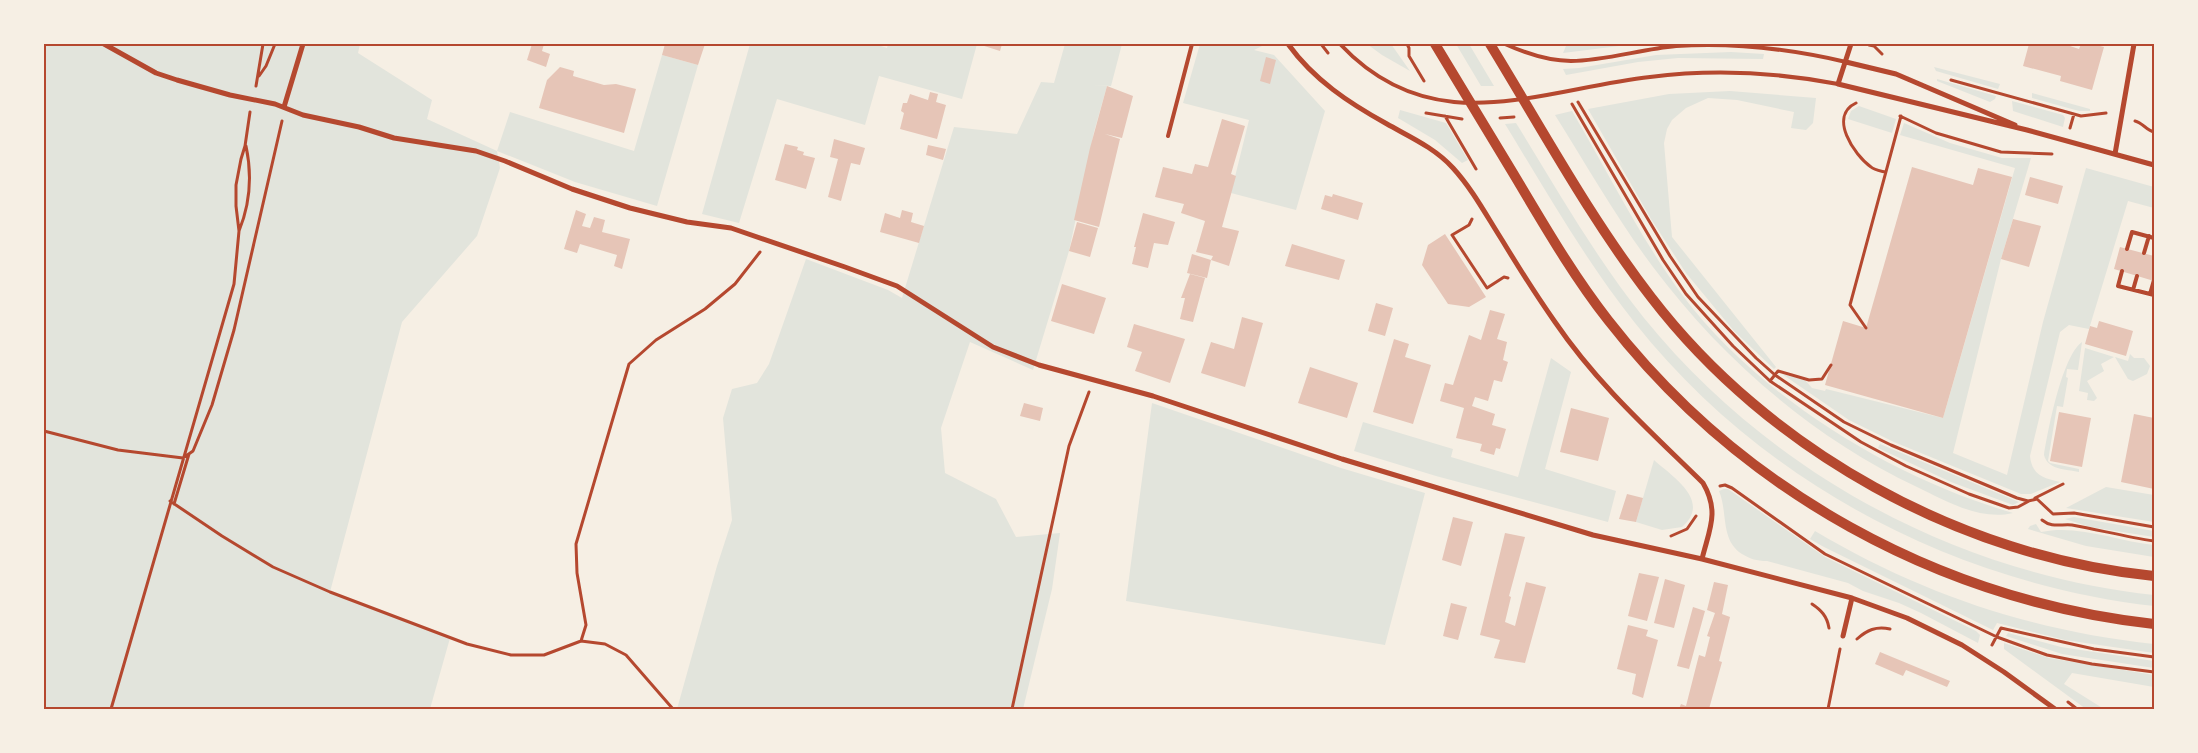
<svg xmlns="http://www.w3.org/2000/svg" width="2198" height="753" viewBox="0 0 2198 753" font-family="'Golos Text',sans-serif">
<rect width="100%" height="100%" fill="#f6efe4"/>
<path fill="#e2e4dc" d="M44 44H360L358 53 432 100 427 119 497 151 510 112 634 151 662 55 698 65 657 206 575 182 497 151 500 168 477 236 402 322 330 592 450 638 430 709H44Z
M750 44H875L887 48 888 44H977L962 99 879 76 865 125 777 99 739 223 702 214Z
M1065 44H1122L1111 86 1093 85 1107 86 1094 132 1069 251 1033 370 970 342 941 428 945 473 996 499 1016 537 1060 533 1052 589 1023 709H677L717 566 732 520 723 418 732 389 757 383 769 364 806 259 888 290 902 298 954 127 1017 134 1041 82 1054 83Z
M1200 44H1266L1254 50 1274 55 1325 111 1296 210 1231 193 1249 120 1183 103Z
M1367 44H1391L1410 71 1382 55Z
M1456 44H1469L1494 86H1481Z
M1582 44H1635L1563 53 1566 46Z
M1731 52 1764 54 1763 59 1678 58 1638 62 1566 75 1563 69 1579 68 1656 55Z
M1934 67 2000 84 1998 89 1936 71Z
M1937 79 1996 96 1995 99 1990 102 1937 81Z
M1730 91 1816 98 1813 123 1806 130 1791 128 1794 112 1737 100 1708 98 1686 108 1672 120 1667 129 1664 143 1672 237 1776 367 1774 369 1734 331 1686 273 1651 219 1588 109 1669 94Z
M2032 93 2090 109V111H2079L2032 98Z
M2012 101 2063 115 2065 118 2063 127 2013 111Z
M1859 106 1896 119 1892 133 1848 119 1851 111Z
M1400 110 1446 123 1468 160 1462 163 1435 140 1398 118Z
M1572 111C1608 172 1640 238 1683 296 1758 396 1893 479 2013 513 1980 521 1946 501 1917 487 1813 438 1722 359 1653 267 1617 219 1587 166 1555 115Z
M1516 123C1557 189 1595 257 1644 318 1769 472 1956 574 2154 595V606C1953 583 1761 482 1635 323 1585 260 1546 191 1505 124Z
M1904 123 1950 143 2002 158H2031L2001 259 1953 453 2007 475 2043 322 2086 168 2154 187V208L2128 201 2089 329 2069 325 2060 332 2030 456C2032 475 2043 478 2060 482L2031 494H2021L1894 442 1849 420 1782 374 1805 380 1812 388 1825 391 1826 389 1943 418 2015 168 1900 135Z
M2082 342 2078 370 2067 369 2066 377 2068 378 2063 407 2057 406 2048 461 2050 463 2079 469V472C2065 469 2048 470 2044 455 2048 430 2062 356 2082 342Z
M2085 348 2114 357 2101 364 2104 371 2087 381 2097 398 2094 401 2087 400 2088 393 2079 391Z
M2130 354 2134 358H2144L2150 366 2147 374 2133 381 2128 379 2115 357 2128 361Z
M1551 358 1571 372 1545 469 1616 491 1608 522 1436 476 1354 451 1363 422 1453 449 1451 457 1518 477Z
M1152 403 1341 468 1425 493 1385 645 1126 601Z
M1880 444 2019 502 2013 505 1951 482 1878 448Z
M1654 460C1673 477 1712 501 1682 527L1662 530 1636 522Z
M2106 487 2154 495V522L2066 508Z
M1724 489H1728L1825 557 1976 631 1980 635 1978 643 1921 613 1899 603 1863 591 1848 583 1767 561C1756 561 1751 559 1742 554 1720 540 1728 512 1719 491Z
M2074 517 2154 531V537L2090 527 2065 519Z
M2036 524 2041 532C2077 524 2118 541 2154 545V557L2086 546 2028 529 2030 526Z
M1815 531C1921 594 2032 631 2154 644V653L2065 640 1997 623 1993 630 1824 547 1810 539Z
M2008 633 2061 647 2154 661V668L2062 654 2006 636Z
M2004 643 2049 658 2154 675V687L2072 673 2064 684 2104 709H2086L2004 649Z"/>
<path fill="#e6c5b7" d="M532 44H544L542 51 550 54 546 67 527 60Z
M665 44H705L698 65 662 55Z
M978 44H1002L1000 51Z
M2029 44H2071L2070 46 2079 49 2081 44H2092L2104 47 2092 90 2060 81 2061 76 2023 66Z
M1266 57 1276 60 1270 84 1260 81Z
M560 67 574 71 573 76 604 85 616 84 636 89 624 133 539 108 547 80Z
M1107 86 1133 96 1122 138 1105 134 1120 139 1099 227 1074 220 1090 148Z
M930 92 938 94 936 102 946 105 937 139 900 129 904 113 901 111 903 103H907L910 94 928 100Z
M1222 119 1245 126 1231 174 1236 176 1222 227 1239 231 1229 266 1211 260 1213 256 1196 252 1205 221 1181 213 1184 204 1155 197 1163 167 1192 174 1195 164 1208 167Z
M834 139 865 148 860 165 851 163 841 201 828 197 838 159 830 157Z
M785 144 798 147 797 150 804 152 803 155 815 158 806 189 775 180Z
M928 145 946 149 943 160 926 155Z
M1912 167 1973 185 1978 168 2012 177 1943 418 1825 385 1843 321 1866 328Z
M2030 177 2063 186 2058 204 2025 195Z
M1333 194 1363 203 1358 220 1321 209 1325 195 1332 197Z
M576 210 586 214 582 226 590 228 594 217 605 220 602 232 630 239 622 269 614 266 617 255 580 244 577 253 564 249Z
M902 210 913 213 911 222 924 226 919 243 880 232 885 213 900 218Z
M1143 213 1175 222 1168 245 1154 243 1148 268 1132 264 1136 247H1134Z
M2013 219 2041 226 2029 267 2001 259Z
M1077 222 1098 228 1090 257 1069 251Z
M1445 234 1486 297 1469 307 1448 304 1422 265 1428 245Z
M1292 244 1345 260 1339 280 1285 266Z
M2120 247 2154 256V281L2114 269Z
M1192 254 1211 260 1207 278 1187 273Z
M1190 274 1205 278 1193 322 1180 319 1185 298H1181Z
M1062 284 1106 298 1094 334 1051 321Z
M1376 303 1393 308 1385 336 1368 331Z
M1490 310 1505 314 1497 339 1507 342 1503 360 1508 362 1502 382 1494 380 1488 401 1475 397 1472 406 1495 414 1492 425 1506 429 1500 449 1496 448 1494 455 1480 451 1482 444 1456 438 1464 408 1440 401 1445 383 1453 385 1469 335 1481 340Z
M1242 317 1263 323 1245 387 1201 373 1211 342 1234 349Z
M2099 321 2133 331 2126 356 2085 344 2090 326 2097 328Z
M1134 324 1185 339 1170 383 1135 371 1142 352 1127 347Z
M1394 339 1409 344 1405 357 1431 365 1413 424 1373 412Z
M1310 367 1358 383 1347 418 1298 403Z
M1024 403 1043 408 1040 421 1020 416Z
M1571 408 1609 418 1598 461 1560 452Z
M2059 412 2091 418 2082 467 2050 461Z
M2134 414 2154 418V489L2121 482Z
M1627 494 1643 498 1636 522 1619 519Z
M1453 517 1473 522 1461 566 1442 560Z
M1505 533 1525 537 1509 596 1511 597 1505 622 1515 626 1526 582 1546 587 1525 663 1494 658 1500 640 1480 635Z
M1639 573 1659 577 1647 621 1628 616Z
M1665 579 1685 585 1674 628 1654 623Z
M1714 582 1728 585 1722 614 1730 617 1719 661 1722 662 1709 709H1679L1681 704 1686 706 1699 655 1705 657 1710 637 1707 636 1715 613 1707 610Z
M1451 603 1467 607 1458 640 1443 636Z
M1693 607 1705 611 1689 669 1677 666Z
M1628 625 1648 630 1646 636 1658 640 1643 698 1632 694 1636 674 1617 669Z
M1880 652 1909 664 1950 681 1947 687 1906 670 1903 676 1875 664Z"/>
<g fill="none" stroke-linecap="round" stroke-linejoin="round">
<path stroke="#b5482f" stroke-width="3" d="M1321 44 1328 53
M1407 44 1409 48V56L1424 81
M1869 45 1874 46 1882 54
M259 76 266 66 275 44
M1951 80 2081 116 2106 113
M256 86 263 44
M1578 102 1670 256 1698 297 1756 358 1775 375 1844 422 1891 445 2017 498 2028 501 2037 499 2053 514 2074 513 2154 527
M1856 103C1828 116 1854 155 1871 167 1874 170 1881 171 1885 172
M1572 104 1663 260 1686 294 1733 346 1770 381 1861 442 1906 466 1969 494 2009 508 2018 507 2029 501
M1426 113 1462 119
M1445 116 1476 169
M1900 116 1936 133 2001 152 2052 154
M1500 118 1514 117
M2135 121C2143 123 2146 130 2154 132
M2070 128 2074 114
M1472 219 1469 225 1452 235 1487 288 1504 277 1508 278
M239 231C250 204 252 174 246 146
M1866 328 1850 305 1901 116
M1770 381 1778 371 1809 380 1822 379 1831 365
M44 431 118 450 183 458 193 451 212 405 234 330 282 121
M1720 486 1725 485 1732 488 1825 554 1997 637 2047 655 2092 664 2154 672
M2035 498 2063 484
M170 501 222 536 273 567 330 592 467 644 511 655H544L581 641 605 644 626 655 673 709
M174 504 189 454
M2042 520C2052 528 2060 524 2072 525 2100 530 2126 537 2154 541
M1671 536 1687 529 1696 516
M1812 604C1821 610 1827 616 1829 628
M1857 639C1867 630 1876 626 1890 629
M581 641 586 625 577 573 576 544 629 364 656 340 705 309 735 284 760 252
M1992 645 2001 628 2094 649 2154 657
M2068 702 2077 709
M111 709 234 284 239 231 236 206V185L241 159 245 146 250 112
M1012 709 1069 446 1089 392
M1828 709 1840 649"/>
<path stroke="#b5482f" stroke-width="4" d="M1340 44C1433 143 1537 90 1650 77 1713 69 1775 72 1838 84
M1505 44C1525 53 1548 61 1571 61 1604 61 1642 49 1676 46 1734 42 1790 49 1846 62
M1168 136 1192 44
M2127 249 2132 232 2154 238
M2144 253 2149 236
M2122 271 2118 286 2154 295
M2133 290 2137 276
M2150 294 2154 280"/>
<path stroke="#b5482f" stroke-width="5" d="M104 44 156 73 177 80 230 95 275 104 303 115 359 127 394 138 476 151 505 161 572 189 630 208 687 222 731 228 845 267 897 286 993 347 1039 365 1153 396 1342 459 1593 535 1702 559 1852 598 1907 618 1962 645 2004 672 2055 709
M1288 44C1314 80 1349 103 1387 124 1410 137 1435 148 1453 168 1473 190 1486 215 1502 240 1519 268 1536 295 1555 322 1598 385 1650 431 1703 483 1720 512 1709 530 1702 559
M1851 44 1838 84 2027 130 2154 165
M1846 62 1896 74 2015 125
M284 107 303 44
M2115 154 2134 44
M1843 636 1852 598"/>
<path stroke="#b5482f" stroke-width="10" d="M1435 44C1461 87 1487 130 1513 173 1543 223 1572 274 1608 320 1741 491 1939 600 2154 624
M1490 44C1542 129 1590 218 1651 297 1769 451 1961 557 2154 576"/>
</g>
<rect width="2198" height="753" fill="none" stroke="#f6efe4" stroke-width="90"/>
<rect x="45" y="45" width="2108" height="663" fill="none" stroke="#b5482f" stroke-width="2"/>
</svg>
